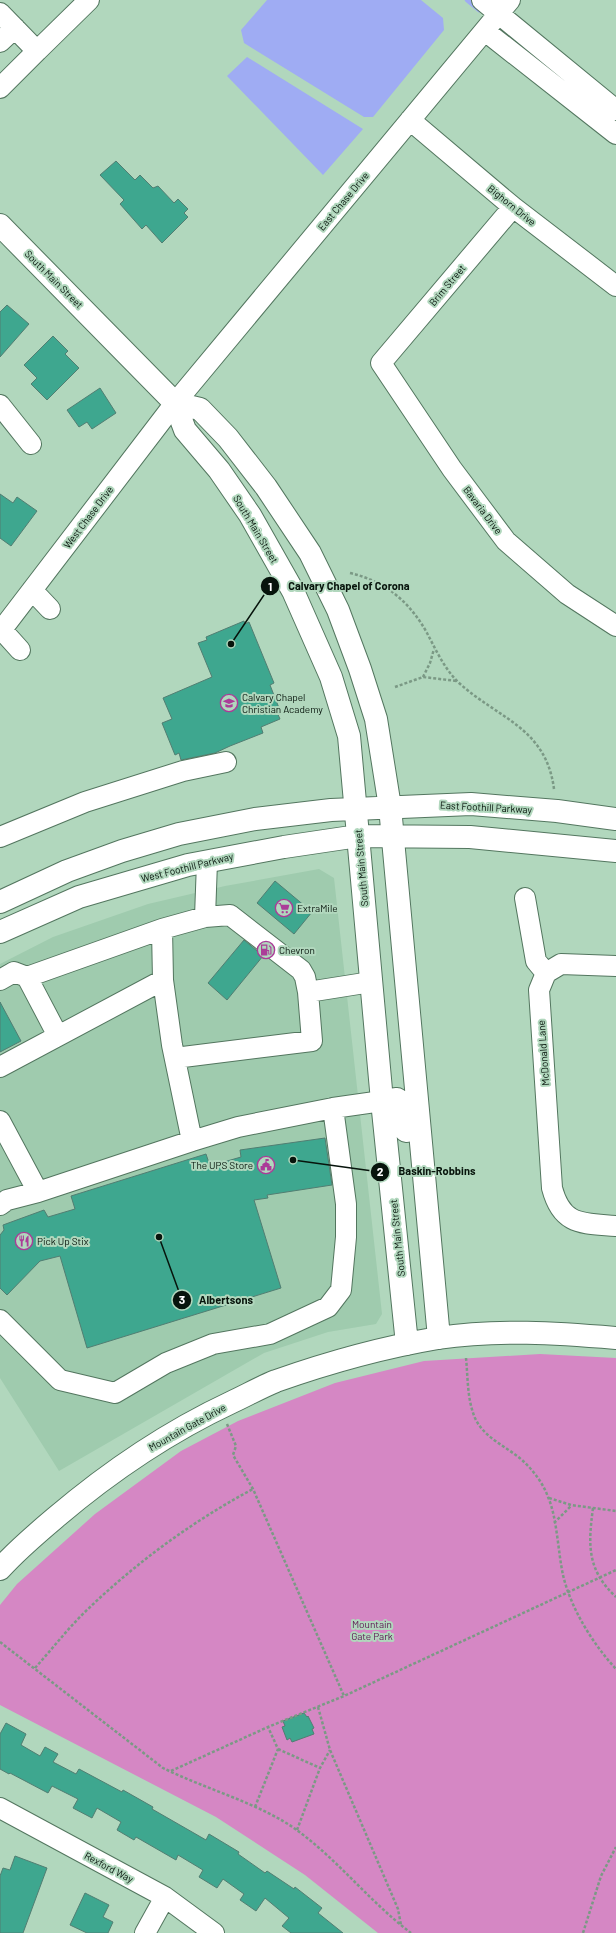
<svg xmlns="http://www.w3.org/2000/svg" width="616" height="1933" viewBox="0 0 616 1933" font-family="Barlow,sans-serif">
<rect width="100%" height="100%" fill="#b1d7bd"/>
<path fill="#9fcbae" d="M319 869 334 878 382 1314 376 1324 328 1332 264 1353 59 1471 0 1378V964L53 937 148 904 225 886Z"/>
<path fill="#d587c4" d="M540 1354 616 1358V1933H378L305 1875 216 1817 0 1705V1605L17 1584 95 1514 181 1451 238 1421 335 1383 424 1361Z"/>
<path fill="#9facf3" d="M267 0H421L443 18 444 30 373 117H364L244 43 241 30Z
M247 57 363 129 323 175 227 76Z"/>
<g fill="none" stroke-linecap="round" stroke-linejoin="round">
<path stroke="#9facf3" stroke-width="4.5" d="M467 0 479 10"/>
</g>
<path fill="#3ea78f" stroke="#517e72" d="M116 161 135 180 140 175 153 188 158 186 174 203 178 199 188 209 184 213 188 217 162 243 146 225 142 229 120 204 124 200 100 175Z
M7 305 29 324 0 357V312Z
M53 336 68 351 65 354 79 368 47 400 31 384 37 378 24 365Z
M100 388 116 413 92 429 87 422 79 427 67 410Z
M0 494 13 503 17 497 37 511 11 546 0 538Z
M244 621 245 624 249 622 274 683 270 685 279 708 276 710 280 719 261 727 263 733 230 746 215 753 181 760 179 753 175 755 162 723 172 719 163 698 212 677 198 643 207 640 206 637Z
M275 881 312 912 294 934 257 903Z
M244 940 263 956 227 1000 208 983Z
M0 1002 21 1041 0 1052Z
M325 1138 332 1185 267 1195 268 1198 254 1200 281 1288 87 1348 60 1256 40 1261 7 1295 0 1288V1235L4 1230 3 1225 44 1210 48 1217 75 1209 71 1196 206 1154 210 1166 241 1157 240 1150Z
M304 1713 307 1717 308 1716 314 1728 312 1729 314 1734 292 1742 290 1738 287 1740 282 1727 285 1726 283 1721Z
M6 1723 26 1734 21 1745 40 1756 45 1747 58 1754 53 1762 76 1774 79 1769 122 1792 123 1790 153 1807 152 1809 206 1840 209 1834 239 1852 238 1854 265 1873 267 1871 294 1889 295 1887 322 1908 318 1913 343 1933H291L282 1926 289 1918 265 1898 256 1911 240 1900 244 1894 223 1879 217 1888 199 1877 203 1870 178 1855 176 1860 136 1837 134 1840 117 1830 121 1822 97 1808 92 1818 73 1808 78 1799 52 1786 48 1793 10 1773 9 1774 0 1769V1734Z
M15 1856 47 1868 23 1933H0V1876L3 1868 10 1870Z
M85 1893 109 1905 103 1917 113 1922 108 1933H87L70 1925Z"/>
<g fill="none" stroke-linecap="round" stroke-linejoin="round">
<defs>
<path id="minor" d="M482 0 616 110
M0 13 37 51 0 88
M485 31 616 134
M0 42 15 28
M37 51 89 0
M410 120 513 207 616 286
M513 207 381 363 452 469 506 541 567 594 616 626
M0 405 31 444
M32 590 50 609
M2 630 20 650
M0 632 175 403 510 0
M0 837 85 802 183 771 226 762
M525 898 536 961 546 973 539 990 552 1188C562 1226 582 1223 616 1226
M205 917 230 915 301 970 305 977 308 992
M546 973 561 964 616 966
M0 980 14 972 27 977
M163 980 172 1045 192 1141
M58 1036 27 977 162 929
M175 1058 312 1041 308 992 371 982
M0 1067 163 980 162 929 205 917 207 862
M0 1121 38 1192
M0 1205 7 1200 38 1192 192 1141 238 1127 333 1108
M0 1320 60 1380 115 1393 166 1363 213 1344 270 1334 328 1307 341 1290 346 1237V1204L333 1108 382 1101
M0 1808 165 1897 214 1933
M145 1933 165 1897"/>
<path id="major" d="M0 225 175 403 185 430 219 470 250 515 293 591 331 677 349 736 382 1101 407 1344
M175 403 200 409 228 438 266 487 310 553 338 610 360 669 376 719 390 807 439 1338
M0 902 67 871 122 851 179 834 255 819 331 810 471 804 557 811 616 819
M0 932 79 897 188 865 284 847 358 836 470 837 616 851
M382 1101 397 1099 404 1104 406 1131
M0 1569C17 1550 36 1534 55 1518 109 1472 168 1432 232 1402 247 1395 261 1387 276 1381 327 1363 385 1347 438 1338 497 1329 557 1333 616 1338"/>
</defs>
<use href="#minor" stroke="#53765f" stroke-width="22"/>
<use href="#major" stroke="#53765f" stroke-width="24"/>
<path stroke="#7b9985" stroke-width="2.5" stroke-dasharray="3 2" stroke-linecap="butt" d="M350 573C385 581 410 602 427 633 436 650 444 668 458 682 498 719 546 727 554 789
M423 677 430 663 434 649
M395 687 423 677 457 681
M466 1358C468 1378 467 1399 475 1418 484 1438 506 1446 522 1460 533 1470 543 1483 548 1497 557 1517 558 1552 563 1575 571 1609 593 1644 616 1669
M227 1424 236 1446 233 1455 253 1489 344 1696
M549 1498 571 1505 616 1511
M593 1508C588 1545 587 1570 616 1597
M554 1523 571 1506
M0 1642 163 1768C205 1789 262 1804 298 1831 339 1861 370 1902 411 1933
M35 1668C53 1648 69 1627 88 1609 137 1562 193 1521 253 1489
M318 1707 330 1750 398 1909 401 1925
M278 1749 320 1768
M171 1771 268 1727 344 1696 616 1570
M255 1807 278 1749 268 1727
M297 1830 320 1768 330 1750
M583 1933 601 1876 616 1847"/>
<use href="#minor" stroke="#fff" stroke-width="20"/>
<use href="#major" stroke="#fff" stroke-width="22"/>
</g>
<defs>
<symbol id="school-ring" viewBox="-11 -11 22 22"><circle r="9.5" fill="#b1d7bd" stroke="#ab3b98" stroke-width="1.5"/><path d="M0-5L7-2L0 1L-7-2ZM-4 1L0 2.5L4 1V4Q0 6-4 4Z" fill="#ab3b98"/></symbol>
<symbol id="supermarket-ring" viewBox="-11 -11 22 22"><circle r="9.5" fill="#b1d7bd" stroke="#ab3b98" stroke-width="1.5"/><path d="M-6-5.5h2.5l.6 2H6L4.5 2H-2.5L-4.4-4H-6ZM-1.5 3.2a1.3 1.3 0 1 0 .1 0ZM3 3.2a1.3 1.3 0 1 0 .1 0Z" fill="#ab3b98"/></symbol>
<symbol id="fuel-ring" viewBox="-11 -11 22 22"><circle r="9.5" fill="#b1d7bd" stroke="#ab3b98" stroke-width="1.5"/><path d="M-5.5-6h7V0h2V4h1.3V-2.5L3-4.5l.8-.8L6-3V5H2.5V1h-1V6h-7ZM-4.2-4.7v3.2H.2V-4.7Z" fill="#ab3b98"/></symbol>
<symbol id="civic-ring" viewBox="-11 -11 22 22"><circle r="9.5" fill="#b1d7bd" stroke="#ab3b98" stroke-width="1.5"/><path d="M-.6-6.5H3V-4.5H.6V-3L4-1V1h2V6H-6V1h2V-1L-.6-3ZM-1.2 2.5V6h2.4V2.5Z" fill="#ab3b98"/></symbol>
<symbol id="restaurant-ring" viewBox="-11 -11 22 22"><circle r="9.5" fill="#b1d7bd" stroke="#ab3b98" stroke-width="1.5"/><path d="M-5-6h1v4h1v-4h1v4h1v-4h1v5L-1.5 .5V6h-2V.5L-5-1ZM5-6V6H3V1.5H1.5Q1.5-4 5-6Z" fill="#ab3b98"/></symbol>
</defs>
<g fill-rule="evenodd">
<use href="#school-ring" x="219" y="693" width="20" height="20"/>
<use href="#supermarket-ring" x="274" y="898" width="20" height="20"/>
<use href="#fuel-ring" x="256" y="940" width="20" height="20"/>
<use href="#civic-ring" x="256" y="1155" width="20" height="20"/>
<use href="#restaurant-ring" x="14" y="1231" width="20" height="20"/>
</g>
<g text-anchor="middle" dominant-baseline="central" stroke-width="4" stroke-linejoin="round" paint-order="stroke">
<g font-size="10" fill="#07140c" stroke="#b1d7bd">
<text transform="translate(343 201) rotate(-50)">East Chase Drive</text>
<text transform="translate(512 205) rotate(39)">Bighorn Drive</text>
<text transform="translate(54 279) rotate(45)">South Main Street</text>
<text transform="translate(447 285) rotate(-50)">Brim Street</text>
<text transform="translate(483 510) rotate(53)">Bavaria Drive</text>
<text transform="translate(88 517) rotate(-53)">West Chase Drive</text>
<text transform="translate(256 529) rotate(59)">South Main Street</text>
<text transform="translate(486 807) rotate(3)">East Foothill Parkway</text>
<text transform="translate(187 867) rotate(-14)">West Foothill Parkway</text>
<text transform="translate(361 868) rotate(-95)">South Main Street</text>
<text transform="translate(543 1053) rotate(-94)">McDonald Lane</text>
<text transform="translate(397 1238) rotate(-96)">South Main Street</text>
<text transform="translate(187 1427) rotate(-29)">Mountain Gate Drive</text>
<text transform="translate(109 1867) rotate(28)">Rexford Way</text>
</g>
<g font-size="10" fill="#07140c" stroke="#b1d7bd" text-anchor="start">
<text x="242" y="697">Calvary Chapel<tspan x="242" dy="12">Christian Academy</tspan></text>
<text x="297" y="908">ExtraMile</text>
<text x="279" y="950">Chevron</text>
<text x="253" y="1165" text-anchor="end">The UPS Store</text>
<text x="37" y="1241">Pick Up Stix</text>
</g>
<g font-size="10" fill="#5d1452" stroke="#b1d7bd">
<text x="372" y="1624">Mountain<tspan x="372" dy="12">Gate Park</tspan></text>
</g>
</g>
<path fill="none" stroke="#07140c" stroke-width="1.5" d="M231 644L270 586M293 1160L380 1172M159 1237L182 1300"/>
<g fill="#07140c" stroke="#b1d7bd" stroke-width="1.5">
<circle cx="231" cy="644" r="4"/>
<circle cx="293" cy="1160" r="4"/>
<circle cx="159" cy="1237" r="4"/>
<circle cx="270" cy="586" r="10"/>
<circle cx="380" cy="1172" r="10"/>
<circle cx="182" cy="1300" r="10"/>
</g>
<g font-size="12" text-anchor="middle" font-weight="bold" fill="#fff">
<text x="270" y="591">1</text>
<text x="380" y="1176">2</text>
<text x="182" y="1304">3</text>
</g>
<g font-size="11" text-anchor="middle" font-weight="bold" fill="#07140c" stroke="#b1d7bd" stroke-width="4" stroke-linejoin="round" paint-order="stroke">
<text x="349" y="590">Calvary Chapel of Corona</text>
<text x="437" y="1175">Baskin-Robbins</text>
<text x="226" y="1304">Albertsons</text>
</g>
</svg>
